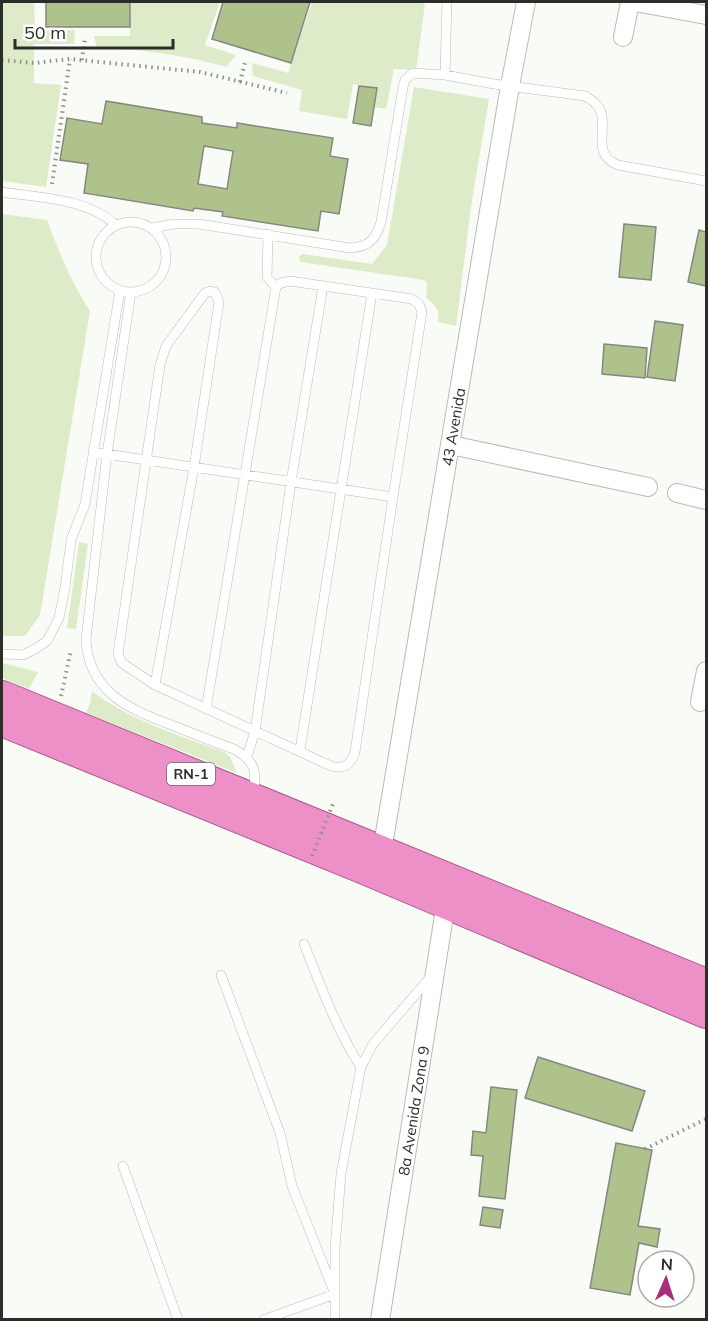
<svg xmlns="http://www.w3.org/2000/svg" width="708" height="1321" viewBox="0 0 708 1321" font-family="Mulish,sans-serif">
<rect width="100%" height="100%" fill="#f9fbf6"/>
<path fill="#deebc9" d="M2 2H34L35 30H75L74 44H34V83L61 85 46 187 2 181Z
M131 2H220L205 45 236 55 226 67C183 55 142 49 97 48L94 36H130Z
M312 2H418L425 4 416 70 394 69 386 109 374 107 377 88 353 84 347 119 299 111 302 90 253 76 252 63 288 73Z
M414 87 489 99 472 200 456 326 438 322C440 310 435 305 426 298L427 284 424 280 300 262 299 257 302 254 372 264 387 245Z
M2 214 47 220C59 252 71 282 90 311L40 615 25 636H2Z
M79 542 88 544 76 629 67 628Z
M2 663 38 672 29 689 2 678Z
M92 691C131 721 179 735 224 752L230 757 237 773 86 713 90 704Z"/>
<path fill="#afc28c" stroke="#858782" stroke-width="1.5" fill-rule="evenodd" d="M46 2H130V27H46Z
M223 2H310L291 63 212 39Z
M359 86 377 88 371 126 353 123Z
M106 101 202 117V123L237 128V123L333 138 330 156 348 159 339 214 321 211 318 231 222 216 223 212 194 208 193 211 84 193 88 164 60 160 67 118 102 124ZM204 146 233 151 227 189 198 184Z
M624 224 656 227 651 280 619 277Z
M699 230 706 232V286L688 282Z
M655 321 683 325 675 381 647 377Z
M604 344 647 348 645 378 602 374Z
M538 1057 645 1091 632 1131 525 1098Z
M491 1087 517 1090 505 1199 479 1196 483 1156 471 1155 473 1131 486 1133Z
M616 1143 652 1150 638 1226 660 1229 657 1247 639 1243 630 1295 590 1288Z
M483 1207 503 1210 500 1228 480 1225Z"/>
<g fill="none" stroke-linecap="round" stroke-linejoin="round">
<defs>
<path id="service" d="M445 75 447 2
M2 192C39 198 87 198 116 225
M96 257a35 35 0 1 1 70 0a35 35 0 1 1-70 0Z
M152 228 174 224H199L350 248C369 247 376 239 381 222L403 87 405 80 413 73 445 75 494 84 585 96C588 98 594 101 597 105 612 123 588 154 618 165L706 181
M131 292 107 454 86 639C88 693 131 710 174 726 194 734 214 742 234 749 256 762 256 770 254 793
M93 452 393 497 422 312 419 304 412 299 290 281 281 283 276 287 267 277 268 234
M2 654 23 655 35 649 47 641 59 618 65 588 71 540 85 504 120 290
M155 685 194 467 219 302 215 292 211 291 205 293 166 346 160 365 118 654 122 663 155 685 331 766C345 770 351 764 355 752L393 497
M206 709 276 287
M300 750 372 293
M247 757 255 731 291 482 323 286
M304 944C321 986 336 1029 361 1067
M221 975 280 1133 292 1186 335 1294 263 1320
M123 1166 178 1320
M335 1320V1248L341 1174 361 1067 373 1044 432 975"/>
<g id="minor">
<path d="M635 2 706 15"/>
<path d="M623 37 630 2"/>
<path d="M451 445 648 487"/>
<path d="M677 493 706 500"/>
<path d="M700 702 706 671"/>
<path id="s1" d="M382 851 510 86 526 2"/>
<path id="s2" d="M380 1320 446 903"/>
</g>
<path id="trunk" d="M2 696 706 984
M2 721 362 868 706 1013"/>
</defs>
<use href="#service" stroke="#babcb7" stroke-width="10"/>
<use href="#minor" stroke="#babcb7" stroke-width="20"/>
<use href="#trunk" stroke="#a75b89" stroke-width="32"/>
<path stroke="#8e8f8c" stroke-width="4" stroke-dasharray="1.5 4.5" stroke-linecap="butt" d="M2 60 34 63 70 59 200 72 287 93
M82 60 85 38
M240 82 246 59
M52 184 70 59
M61 696 71 650
M645 1149 706 1119"/>
<use href="#service" stroke="#fff" stroke-width="9"/>
<use href="#minor" stroke="#fff" stroke-width="18"/>
<use href="#trunk" stroke="#ee90c8" stroke-width="30"/>
<path stroke="#8e8f8c" stroke-width="4" stroke-dasharray="1.5 4.5" stroke-linecap="butt" d="M312 856 333 804"/>
</g>
<g text-anchor="middle" dominant-baseline="central" stroke-width="5" stroke-linejoin="round" paint-order="stroke">
<rect fill="#fff" stroke="#6b6b6b" stroke-width="1.5" x="167" y="763" width="48" height="22" rx="4.5"/>
<g font-size="14" font-weight="bold" fill="#2c2c2b">
<text x="191" y="774">RN-1</text>
</g>
<g font-size="15" fill="#2c2c2b" stroke="#fff">
<text stroke="none"><textPath href="#s1" startOffset="430">43 Avenida</textPath></text>
<text stroke="none"><textPath href="#s2" startOffset="212">8a Avenida Zona 9</textPath></text>
</g>
</g>
<rect width="708" height="1321" fill="none" stroke="#2c2c2b" stroke-width="6"/>
<g transform="translate(666 1279) rotate(3)"><circle r="28" fill="#ffffff" stroke="#ababaa" stroke-width="1.5"/>
<path d="M0-4.5L10 22L0 15L-10 22Z" fill="#a92d7f"/>
<text y="-9" font-size="16" font-weight="bold" text-anchor="middle" fill="#2c2c2b">N</text>
</g>
<path d="M15 39v9h158v-9" fill="none" stroke="#2c2c2b" stroke-width="3"/>
<text x="24" y="39" font-size="18" fill="#2c2c2b" stroke="#ffffff" stroke-width="4.5" paint-order="stroke">50 m</text>
</svg>
